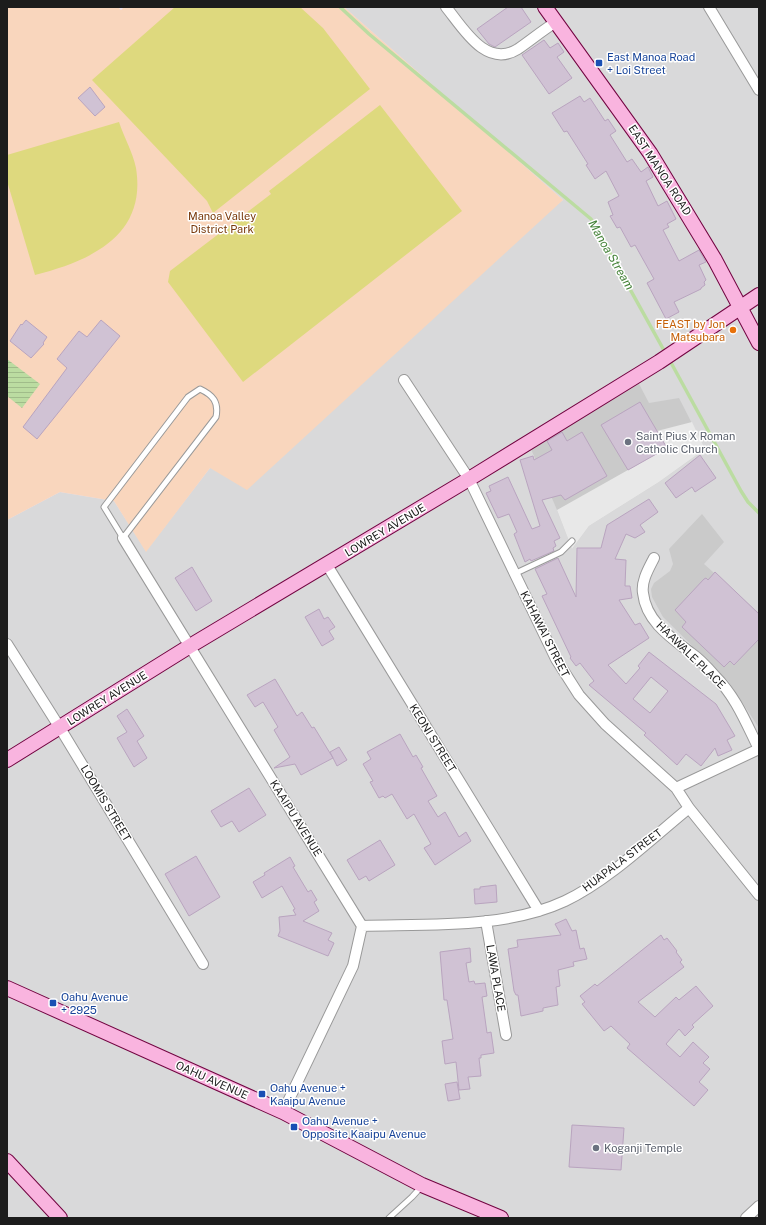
<svg xmlns="http://www.w3.org/2000/svg" width="766" height="1225" viewBox="0 0 766 1225" font-family="'Public Sans',sans-serif">
<defs>
<pattern id="water-rules" width="6" height="5" patternUnits="userSpaceOnUse"><rect width="6" height="5" fill="#bbdca1"/><path d="M0 2.5h6" fill="none" stroke="#a0bc8a"/></pattern>
</defs>
<rect width="100%" height="100%" fill="#eee1ee"/>
<path fill="#d9d9da" d="M344 7H759V1218H7V520L60 492 114 501 146 551 210 468 563 200Z"/>
<path fill="#cacaca" d="M638 382 649 403 679 398 705 449 659 482 589 526 572 549 557 510 528 442Z
M702 514 724 542 704 564 759 613V728L729 682 663 617 652 597 651 589 654 583 670 571 673 564 669 549Z"/>
<path fill="#f9d6bd" d="M7 7H118L121 10 124 7H344L563 200 247 490 210 468 146 552 114 501 60 492 7 520Z"/>
<path fill="#ded97e" d="M175 7H300L323 28 370 89 213 213 207 201 92 80Z
M380 105 462 211 243 382 168 282 170 271 271 194 269 191Z
M119 122C124 137 133 153 136 168 147 236 90 261 35 275L7 181V155Z"/>
<path fill="#e8e8e8" d="M692 422 705 449 659 482 589 526 572 549 557 510 667 448 657 431Z"/>
<path fill="url(#water-rules)" d="M7 359 40 384 22 408 7 396Z"/>
<g fill="none" stroke-linecap="round" stroke-linejoin="round">
<path stroke="#bbdca1" stroke-width="3.5" d="M340 7 369 34 591 219 666 354
M669 359 741 491 748 502 759 513"/>
</g>
<path fill="#d0c2d4" stroke="#b9a4bf" fill-rule="evenodd" d="M508 7H521L531 22 495 47 489 44 477 29Z
M544 40 550 48 558 43 564 52 557 57 572 78 549 94 522 55Z
M90 87 105 107 95 116 78 98Z
M580 96 584 102 590 98 605 121 608 119 616 131 610 135 627 162 632 159 641 172 648 167 653 177 646 181 658 206 667 201 676 219 667 224 669 227 663 230 679 261 699 250 706 262 699 265 706 280 704 282 705 285 701 288V289L674 302 679 312 666 319 647 283 654 279 635 245 631 247 620 227 617 228 610 216 613 215 608 202 619 196 606 171 595 179 586 165 588 164 567 131 564 132 552 113Z
M26 320 47 337 43 343 44 344 31 358 10 341 21 324 22 325Z
M101 320 120 336 37 439 23 427 67 368 57 359 79 331 87 337Z
M640 402 667 448 628 470 601 425Z
M562 432 567 441 582 432 607 476 565 500 561 495 542 500 560 538 554 541 556 546 553 548 554 551 531 561 530 559 525 562 514 534 517 532 509 514 498 518 486 493 491 491 489 486 508 477 532 529 540 526 520 460 533 456 534 460 552 450 547 441Z
M700 455 716 478 695 492 692 487 676 498 665 483Z
M649 499 658 512 640 525 645 532 635 538 626 534 615 559 626 560 625 586H630L632 598 619 600 635 625 640 623 649 638 608 665 626 684 640 668 638 666 649 652 716 704 735 736 727 740 732 750 718 756 715 748 701 766 686 754 677 765 644 735 646 733 589 685 594 681 580 663 576 666 570 658 571 657 542 596 547 594 535 569 558 558 576 597 577 548H601L607 525ZM651 677 668 691 650 713 633 699Z
M192 567 212 601 196 611 175 578Z
M715 572 759 614V639L734 665 730 661 724 667 682 627 686 622 675 610 704 579 706 578 708 580Z
M319 609 324 619 328 617 335 627 329 631 334 639 322 646 305 617Z
M275 679 297 716 302 712 312 728 314 727 333 758 301 775 295 764 274 768 290 757 274 730 278 727 263 702 255 707 247 695Z
M127 709 144 736 137 741 147 758 134 767 117 738 127 732 117 716Z
M400 734 413 757 416 755 423 767 421 768 437 796 428 801 438 817 445 812 459 837 466 832 471 841 435 865 424 848 431 844 414 814 407 819 392 794 385 798 383 796 379 798 370 782 373 781 363 764 371 759 367 752Z
M339 747 347 760 337 766 330 752Z
M249 788 266 815 239 832 232 821 221 827 211 811Z
M380 840 395 865 369 881 366 876 359 880 347 860Z
M196 856 220 897 189 916 165 874Z
M290 857 295 866 293 867 308 892 311 890 317 900 314 902 319 911 303 921 332 933 328 940 334 943 328 956 278 936 280 931 279 917 296 915 293 910 295 909 282 886 262 898 253 882 265 875 264 873Z
M496 885 497 902 475 904 474 889H480V887Z
M566 919 572 931 576 930 580 949 584 948 587 959 573 962 574 966 558 970 560 986 556 987 558 1005 543 1008V1011L521 1016 518 995H516L514 991 508 949 518 947 517 940 561 935 555 924Z
M661 935 664 940 667 938 677 951 676 952 682 960 680 962 684 967 638 1002 655 1017 676 997 679 1000 696 986 713 1006 692 1025 694 1027 685 1036 679 1029 666 1044 680 1057 693 1042 709 1057 703 1063 710 1069 699 1082 708 1090 694 1106 627 1048 630 1044 611 1026 604 1031 582 1004 585 1002 580 996 595 984 597 986Z
M470 948 471 962 466 963 469 982 474 981 475 984 485 983 487 996 482 997 487 1033 491 1032 494 1053 481 1055V1058H479L481 1076 468 1077 470 1089 459 1090 456 1062 445 1064 442 1041 453 1039 447 1000H444L440 952Z
M457 1082 460 1099 448 1101 445 1084Z
M572 1125 624 1128 621 1170 569 1167Z"/>
<g fill="none" stroke-linecap="round" stroke-linejoin="round">
<defs>
<path id="lane" d="M200 389C213 395 219 402 216 417L123 538 104 507 188 397Z
M514 574 561 552 572 541
M389 1218 412 1197 422 1186"/>
<path id="street" d="M446 7C463 28 486 69 518 49 531 40 543 30 556 22
M709 7 759 90
M404 380 469 479 556 659 579 695 605 724 676 788 689 808 759 895
M123 538 362 926 353 966 283 1112
M654 558C649 568 641 581 643 593 646 621 670 637 691 653 700 659 708 668 715 676 736 697 746 723 759 749
M327 565 539 911
M7 644 60 728 203 964
M676 788 759 749
M486 921 506 1035
M362 926C427 924 505 929 565 901 609 880 652 838 689 808
M746 1218 759 1206"/>
<path id="secondary" d="M545 7 650 153 715 260 759 343
M7 760 190 646 469 479 659 362 759 295
M7 988 283 1112 422 1185 501 1218
M7 1161 60 1218"/>
</defs>
<use href="#lane" stroke="#999" stroke-width="7"/>
<use href="#street" stroke="#999" stroke-width="12"/>
<use href="#secondary" stroke="#720441" stroke-width="16"/>
<use href="#lane" stroke="#fff" stroke-width="5"/>
<use href="#street" stroke="#fff" stroke-width="10"/>
<use href="#secondary" stroke="#f9b4df" stroke-width="14"/>
</g>
<g fill="#1a4fb4" stroke="#fff" stroke-width="1.5">
<rect x="595" y="59" width="8" height="8" rx="2"/>
<rect x="49" y="999" width="8" height="8" rx="2"/>
<rect x="258" y="1090" width="8" height="8" rx="2"/>
<rect x="290" y="1123" width="8" height="8" rx="2"/>
</g>
<circle fill="#e8710a" stroke="#fff" stroke-width="1.5" cx="733" cy="330" r="4"/>
<g fill="#6b7280" stroke="#fff" stroke-width="1.5">
<circle cx="628" cy="442" r="4"/>
<circle cx="596" cy="1148" r="4"/>
</g>
<g text-anchor="middle" dominant-baseline="central" stroke-width="3" stroke-linejoin="round" paint-order="stroke">
<g font-size="11" fill="#164399" stroke="#fff" text-anchor="start">
<text x="607" y="57">East Manoa Road<tspan x="607" dy="13">+ Loi Street</tspan></text>
<text x="61" y="997">Oahu Avenue<tspan x="61" dy="13">+ 2925</tspan></text>
<text x="270" y="1088">Oahu Avenue +<tspan x="270" dy="13">Kaaipu Avenue</tspan></text>
<text x="302" y="1121">Oahu Avenue +<tspan x="302" dy="13">Opposite Kaaipu Avenue</tspan></text>
</g>
<g font-size="11" fill="#1c1c1c" stroke="#fff">
<text transform="translate(660 170) rotate(57)">EAST MANOA ROAD</text>
<text transform="translate(385 530) rotate(-31)">LOWREY AVENUE</text>
<text transform="translate(545 634) rotate(63)">KAHAWAI STREET</text>
<text transform="translate(691 655) rotate(44)">HAAWALE PLACE</text>
<text transform="translate(107 698) rotate(-32)">LOWREY AVENUE</text>
<text transform="translate(433 738) rotate(58)">KEONI STREET</text>
<text transform="translate(106 803) rotate(59)">LOOMIS STREET</text>
<text transform="translate(296 818) rotate(58)">KAAIPU AVENUE</text>
<text transform="translate(622 860) rotate(-37)">HUAPALA STREET</text>
<text transform="translate(496 978) rotate(80)">LAWA PLACE</text>
<text transform="translate(212 1080) rotate(24)">OAHU AVENUE</text>
</g>
<g font-size="11" fill="#79390b" stroke="#fff">
<text x="222" y="216">Manoa Valley<tspan x="222" dy="13">District Park</tspan></text>
</g>
<g font-size="11" fill="#c56008" stroke="#fff" text-anchor="end">
<text x="725" y="324">FEAST by Jon<tspan x="725" dy="13">Matsubara</tspan></text>
</g>
<g font-size="11" fill="#5b616d" stroke="#fff" text-anchor="start">
<text x="636" y="436">Saint Pius X Roman<tspan x="636" dy="13">Catholic Church</tspan></text>
<text x="604" y="1148">Koganji Temple</text>
</g>
<g font-size="12" font-style="italic" fill="#47843b" stroke="#fff">
<text transform="translate(611 255) rotate(60)">Manoa Stream</text>
</g>
</g>
<rect width="766" height="1225" fill="none" stroke="#1c1c1c" stroke-width="16"/>
</svg>
